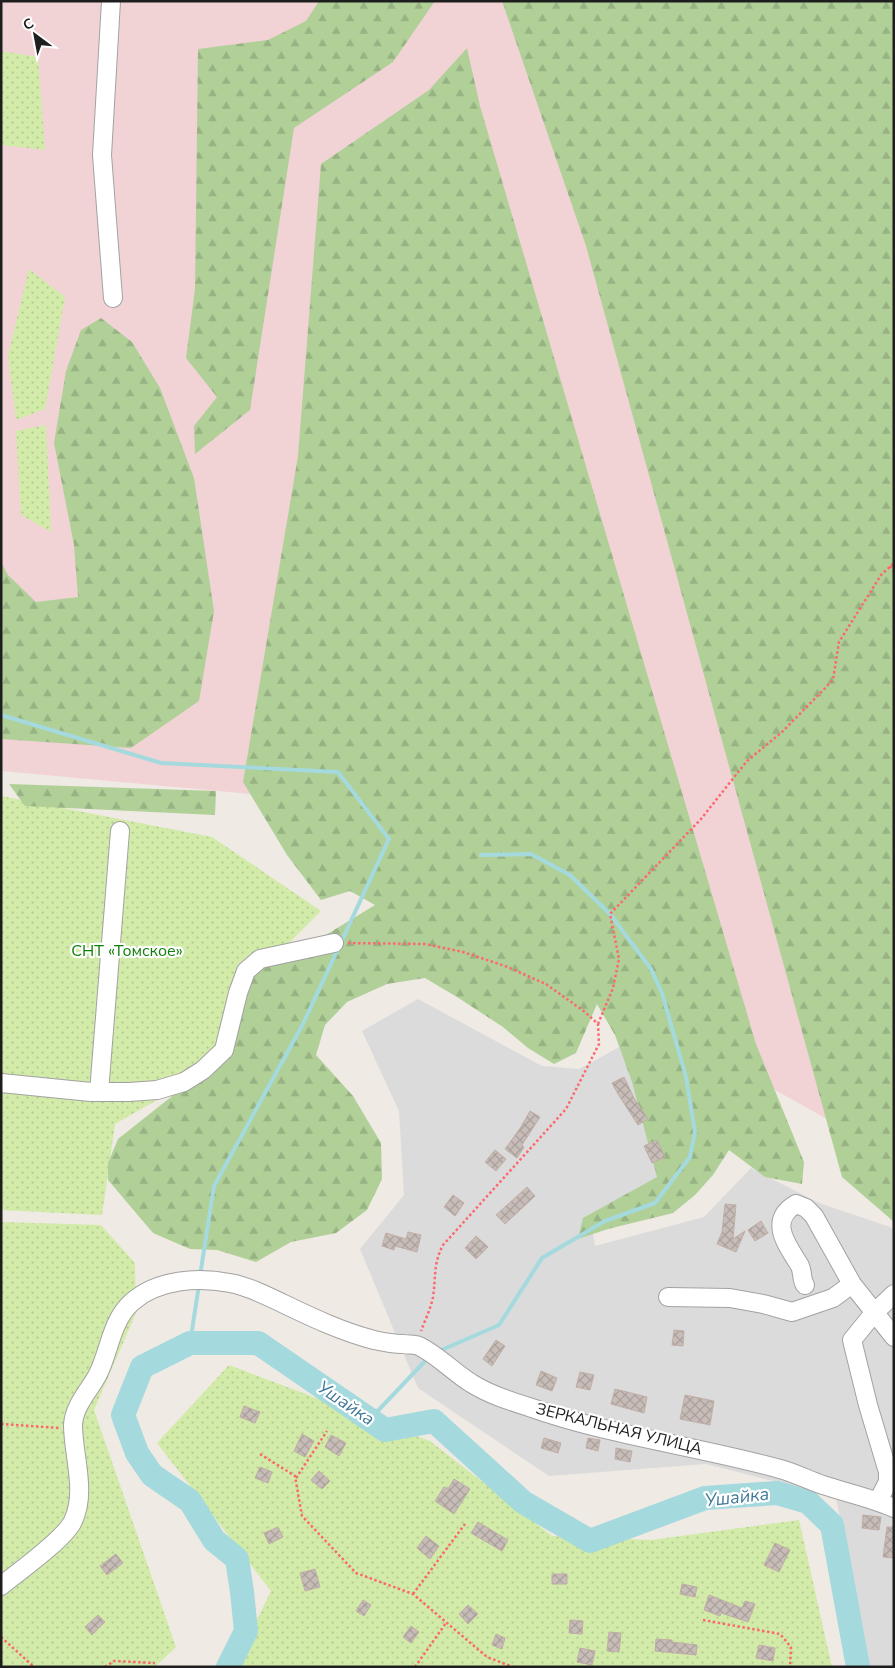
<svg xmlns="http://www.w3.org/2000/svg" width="895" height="1668" viewBox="0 0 895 1668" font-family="'Nunito Sans',sans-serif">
<defs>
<pattern id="grass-dots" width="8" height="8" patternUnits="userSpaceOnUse" patternTransform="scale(1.25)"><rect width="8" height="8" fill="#d2eba9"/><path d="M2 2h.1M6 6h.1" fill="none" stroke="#b4c991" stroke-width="1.8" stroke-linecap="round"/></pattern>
<pattern id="forest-firs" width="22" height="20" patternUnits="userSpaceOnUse" patternTransform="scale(1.25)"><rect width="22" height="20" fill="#b0d098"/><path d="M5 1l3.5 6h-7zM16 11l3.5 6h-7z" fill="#97b283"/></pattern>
<pattern id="building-cross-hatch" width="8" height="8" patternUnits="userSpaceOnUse" patternTransform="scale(1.25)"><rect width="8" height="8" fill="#c7bcb7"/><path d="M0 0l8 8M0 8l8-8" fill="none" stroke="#aaa19d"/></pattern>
</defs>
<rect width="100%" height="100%" fill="#efeae4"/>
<path fill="#dcdbdb" d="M418 999 542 1066 579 1069 625 1044 670 1176 590 1218 595 1246 704 1217 751 1168 819 1203 890 1227 894 1231V1667H868L836 1497 706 1464 549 1476 418 1388 360 1249 404 1195 399 1111 362 1031Z"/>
<path fill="#f1d3d6" d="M1 1H894V1157L251 794 1 771Z"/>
<path fill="url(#grass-dots)" d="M1 51 38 57 45 150 1 145Z
M29 269 65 297 45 409 16 420 8 355Z
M46 425 51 532 21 515 16 431Z
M1 796 212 837 321 911 248 984 232 1057 115 1124 102 1215 1 1210Z
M1 1222 101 1225 135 1263 136 1313 94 1410 176 1647 155 1667H1Z
M229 1365 430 1441 552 1536 651 1540 799 1520 832 1667H234L271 1591 157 1443Z"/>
<path fill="url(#forest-firs)" d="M319 1H435L393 62 294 128 250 410 195 454 194 426 217 397 186 358 195 289 198 49 268 40 306 21Z
M502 1H894V1222L842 1177 586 246Z
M467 48 480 106 756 1044 804 1162 802 1184 765 1177 729 1150 713 1175 695 1195 673 1213 608 1229 578 1239 583 1218 657 1177 632 1082 615 1035 597 1004 576 1053 554 1064 528 1048 503 1027 457 997 425 978 387 984 347 1002 325 1025 316 1055 353 1096 381 1143 382 1179 367 1210 336 1233 291 1242 256 1262 217 1250 190 1249 153 1233 108 1180V1163L118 1139 171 1097 179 1080 212 1070 229 1022 258 965 298 952 375 905 350 891 321 900 287 855 243 782 298 456 321 164 429 90Z
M101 318 132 342 160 388 194 478 214 611 199 701 131 748 1 739V562L8 575 36 602 78 597 74 545 54 443 66 371 81 330Z
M9 784 216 791 215 815 25 806Z"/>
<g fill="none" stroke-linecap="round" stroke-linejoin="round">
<path stroke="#a4d9de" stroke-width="4" d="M1 715 161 763 338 772 389 839 303 1024 214 1186 200 1276
M190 1343 199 1285
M437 1352 499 1325 542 1258 605 1221 655 1203 690 1157 695 1132 686 1077 662 993 651 969 610 914 570 875 531 854 481 855
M370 1419 429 1357"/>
<path stroke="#a4d9de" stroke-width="24" d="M228 1667 246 1631 242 1592 237 1559 214 1540 190 1501 152 1475 137 1453 123 1415 142 1367 190 1343H258L385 1430 434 1421 523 1502 590 1541 705 1498 777 1493 808 1502 832 1525 858 1667"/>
</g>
<path fill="url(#building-cross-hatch)" stroke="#c1aea6" d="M624 1077 634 1098 648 1119 638 1125 618 1094 612 1083Z
M530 1111 540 1117 522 1145 524 1147 517 1158 505 1149 521 1127Z
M657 1140 665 1157 652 1163 644 1146Z
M495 1150 506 1159 496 1171 485 1162Z
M527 1187 535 1196 505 1224 496 1215Z
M453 1195 464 1203 455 1216 444 1207Z
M725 1204 736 1205 733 1239 745 1231 736 1252 717 1244 722 1232Z
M761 1221 768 1233 755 1241 748 1230Z
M408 1232 421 1235 417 1252 395 1246 394 1250 382 1246 386 1233 406 1239Z
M476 1236 488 1247 476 1259 465 1248Z
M674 1330 684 1331 683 1346 672 1345Z
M496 1340 505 1346 492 1366 483 1359Z
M541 1371 557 1378 552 1391 536 1385Z
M580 1372 594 1375 590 1390 576 1387Z
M615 1389 647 1397 644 1413 611 1404Z
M685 1395 714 1401 710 1425 680 1419Z
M244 1406 260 1412 255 1423 240 1417Z
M302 1434 314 1441 305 1457 294 1451Z
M331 1435 346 1443 339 1456 325 1447Z
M544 1438 561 1443 558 1453 541 1448Z
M588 1438 600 1440 598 1451 586 1448Z
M616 1448 632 1451 630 1462 615 1459Z
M260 1467 272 1472 268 1483 255 1478Z
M319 1471 330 1481 322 1489 311 1480Z
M454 1479 470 1489 454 1514 435 1501 444 1487 448 1489Z
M863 1515 881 1517 879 1530 862 1528Z
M478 1522 508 1540 502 1551 471 1533Z
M278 1527 283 1537 269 1544 264 1533Z
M887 1527H894V1558L883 1557Z
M426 1536 439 1546 430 1559 417 1548Z
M775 1543 790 1550 779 1572 764 1565Z
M116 1554 123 1563 107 1575 100 1566Z
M315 1569 320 1587 305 1591 300 1573Z
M552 1574H567V1584H552Z
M682 1584 697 1587 695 1597 680 1594Z
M709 1595 742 1608 745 1601 755 1604 748 1622 721 1613 720 1616 704 1610Z
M363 1600 371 1605 364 1616 356 1611Z
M468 1605 478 1614 468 1624 459 1614Z
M98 1615 105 1622 92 1635 85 1627Z
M570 1620 583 1621 582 1634 569 1633Z
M411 1626 419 1632 411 1643 403 1637Z
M609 1632 621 1633 619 1652 607 1651Z
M496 1634 505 1638 502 1649 492 1645Z
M656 1639 672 1640V1642L697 1645 696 1655 655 1651Z
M759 1645 775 1648 773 1661 756 1658Z
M580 1648 595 1651 592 1665 577 1662Z"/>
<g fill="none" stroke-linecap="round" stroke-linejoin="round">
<defs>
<path id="minor" d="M111 1 102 155 113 298
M1 1083 91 1092H129L157 1090 184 1082 203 1070 224 1050 238 993 246 971 260 959 334 943
M99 1092 120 831
M805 1285C801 1279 803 1272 800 1266 788 1246 767 1221 796 1204L806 1208 814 1216 852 1284 894 1337
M668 1297 730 1298 763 1304 792 1312 833 1298 852 1284
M878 1501 888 1482V1472L868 1405 852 1340 874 1313 894 1294
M1 1586C18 1572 65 1539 73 1521 87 1492 73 1455 73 1425 74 1405 90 1390 98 1374 110 1350 111 1321 132 1302 158 1279 198 1277 230 1283 248 1286 267 1296 284 1304 313 1318 343 1332 374 1340 383 1342 394 1344 403 1344 409 1345 414 1344 419 1346 439 1356 453 1372 471 1383 488 1394 510 1401 529 1407 611 1436 697 1446 780 1469 795 1473 808 1480 823 1485 847 1493 871 1498 894 1508"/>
</defs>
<use href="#minor" stroke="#a2a2a2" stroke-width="20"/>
<path stroke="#fc686d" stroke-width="2.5" stroke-dasharray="2.5 2.5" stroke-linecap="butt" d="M890 566 894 572
M348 943 425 944 463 952 505 966 546 984 585 1012 598 1024 599 1044 566 1109 443 1245C433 1264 436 1277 433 1297 431 1308 425 1320 421 1331
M598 1024 613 988 619 959 610 914 701 819 747 761 782 732 833 680 839 642 881 575 894 563
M1 1424 60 1428
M260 1454 295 1476 302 1516 356 1573 413 1594 487 1657 513 1667
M296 1478 327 1431
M413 1594 465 1524
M703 1620 780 1634 791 1647 790 1667
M1 1637 34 1667
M105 1667 114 1661 155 1663
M415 1667 446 1623"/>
<use href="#minor" stroke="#fff" stroke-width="18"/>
</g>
<g text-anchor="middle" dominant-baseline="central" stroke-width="4.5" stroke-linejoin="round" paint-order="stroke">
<g font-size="16" fill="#107f09" stroke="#fff">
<text x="127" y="951">СНТ «Томское»</text>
</g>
<g font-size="16" fill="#1e1e1e" stroke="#fff">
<text transform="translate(619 1429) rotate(14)">ЗЕРКАЛЬНАЯ УЛИЦА</text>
</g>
<g font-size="18" font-style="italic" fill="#417898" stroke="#fff">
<text transform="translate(346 1403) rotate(34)">Ушайка</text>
<text transform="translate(737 1497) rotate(-6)">Ушайка</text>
</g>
</g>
<rect width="895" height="1668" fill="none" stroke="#1e1e1e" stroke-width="5"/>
<g transform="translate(35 35) rotate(328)" stroke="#ffffff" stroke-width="4" paint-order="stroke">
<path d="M0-4L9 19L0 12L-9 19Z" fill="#1e1e1e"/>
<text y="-8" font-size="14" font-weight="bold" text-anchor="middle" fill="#1e1e1e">С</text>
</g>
</svg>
